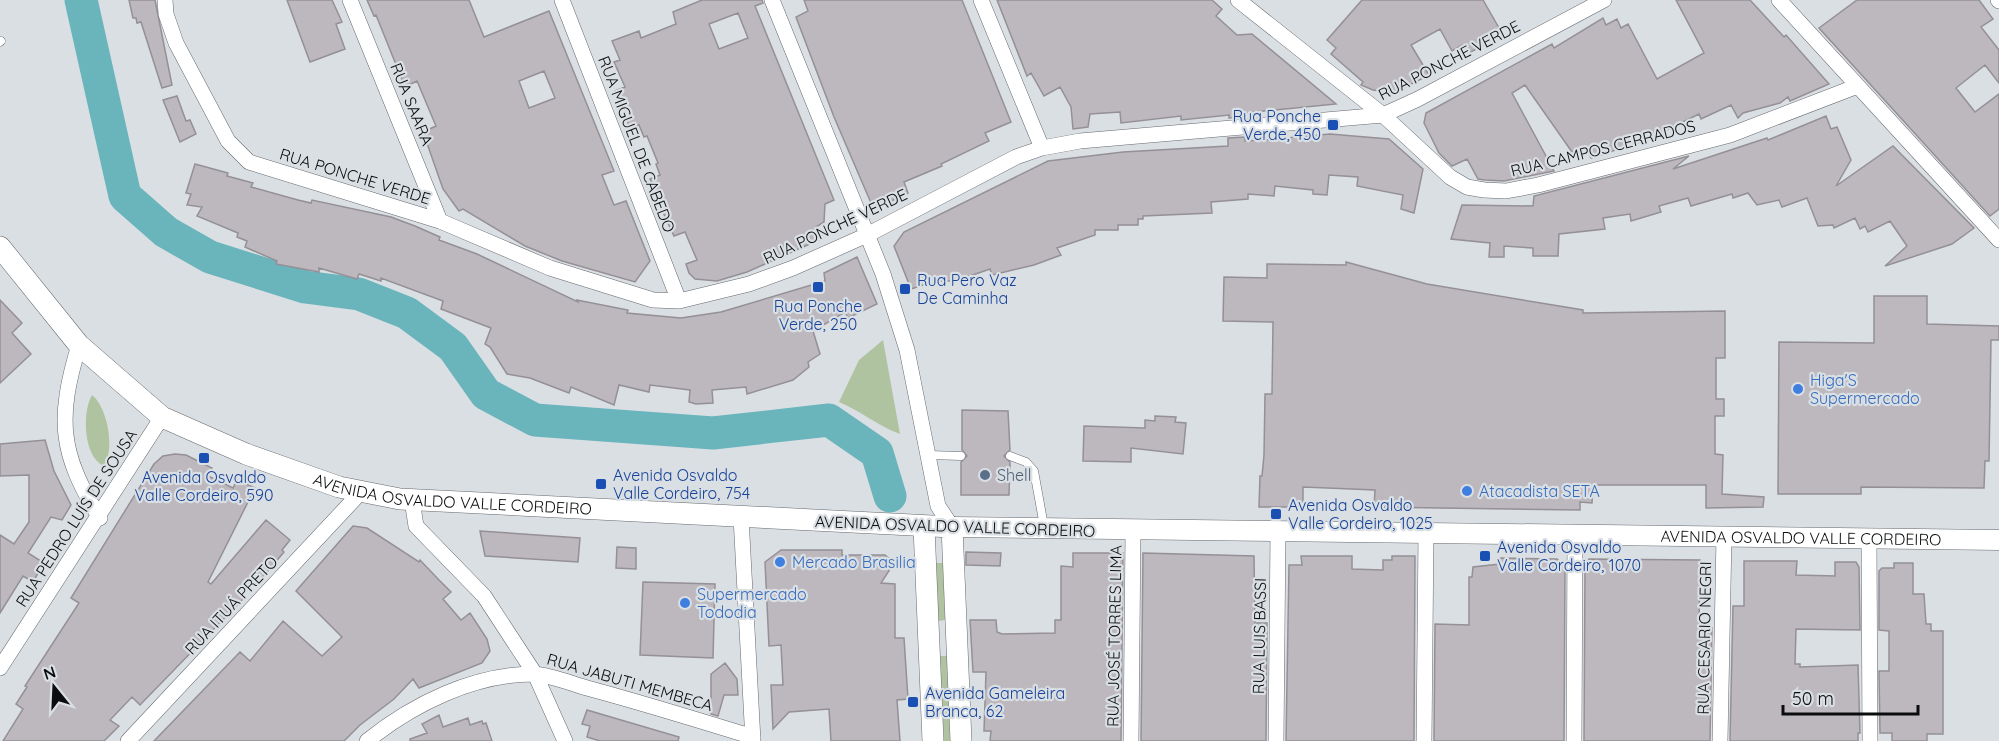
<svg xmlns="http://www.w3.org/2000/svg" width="1999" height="741" viewBox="0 0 1999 741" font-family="Quicksand,sans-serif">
<rect width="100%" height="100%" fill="#dadfe4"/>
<path fill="#b0c3a1" d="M883 340 900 434C878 426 861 411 839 402L859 360Z
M92 395C108 408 115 449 104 466 83 457 82 412 92 395Z
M936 563H943L945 620 938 621Z
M940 656H947L950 741H944Z"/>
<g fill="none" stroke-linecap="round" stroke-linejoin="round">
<path stroke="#6ab4bc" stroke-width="33" d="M81 0 125 196 166 232 210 257 305 287 359 294 407 313 453 347 486 394 535 420 713 433 829 420 877 453 890 496"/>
</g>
<path fill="#bcb8be" stroke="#949096" stroke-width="1.5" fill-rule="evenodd" d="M129 0H155L172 85 162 88 141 22 137 23 136 18H133Z
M287 0H332L342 22 336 24 345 49 310 62Z
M367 0H469L484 37 549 11 614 171 602 175 614 205 626 201 650 261 635 282 562 261 525 246 463 209 459 211 443 189 423 132 436 126 417 81 405 87 376 15 374 16ZM544 71 555 98 529 108 519 81Z
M702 0H762L763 3 755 6 834 200 825 204 824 222 816 227 821 239 747 272 717 281 695 279 689 273 686 264 697 260 685 232 674 236 661 208 650 179 660 175 656 164 658 163 647 136 644 137 639 125 630 128 615 91 625 87 614 62 620 60 612 41 639 31 641 38 676 24 673 12ZM738 13 748 38 719 49 709 24Z
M804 0H962L1011 122 985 133 989 141 941 164 942 166 904 182 908 193 881 206 871 203 834 117 796 17 808 11Z
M997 0H1212L1222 9 1216 16 1237 35 1252 34 1336 104 1245 113V117L1229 118V115L1181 120V116L1121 123 1120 112 1090 114 1088 127 1073 129 1071 107 1060 87 1044 96 1031 73 1027 76Z
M1362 0H1483L1503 35 1467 54 1462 45 1452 51 1440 29 1411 45 1429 75 1394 93 1373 90 1361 85 1363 82 1331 54 1336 48 1327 40Z
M1676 0H1750L1784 37 1786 35 1829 84 1790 101 1788 97 1780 103 1743 113 1738 118 1731 105 1701 119 1699 114 1646 140 1591 158 1585 146 1572 152 1525 85 1512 93 1554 171 1504 181 1485 180 1478 179 1467 159 1452 166 1439 153 1424 123 1426 113 1552 44 1554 48 1603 18 1606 25 1617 19 1621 28 1628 24 1657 79 1704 53Z
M1857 0H1979L1993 19 1981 27 1999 50V83L1985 65 1956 88 1975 112 1999 94V209L1990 216 1819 28Z
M177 96 186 121 190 120 196 134 180 142 163 100Z
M1826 116 1831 129 1837 127 1851 160 1836 186 1893 146 1974 228 1952 244 1885 266 1907 246 1890 221 1868 232 1865 226 1860 229 1855 218 1834 228 1833 225 1818 226 1807 198 1782 207 1779 200 1757 205 1748 193 1733 198 1732 194 1691 206 1688 198 1659 206 1661 212 1631 221 1630 214 1603 218 1605 229 1559 234 1558 256H1533V248L1504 246V257H1489L1490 243 1451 239 1462 205 1533 206 1534 196 1689 156 1673 169 1767 138 1768 140Z
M1330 134 1389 139 1423 169 1414 213 1401 209 1403 195 1357 186 1358 177 1329 175 1327 195 1313 194V190L1275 186 1274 196 1248 194V199L1211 202 1212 213 1143 216V219H1138V225H1118V230H1095V235L1057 248 1061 255 1034 265 992 275 990 269 964 278 965 281H935L911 289 894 246 904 232 1048 161 1123 152 1228 146V138L1245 137V141L1264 140Z
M195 164 228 173 227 176 253 183 251 187 298 200 311 203 312 200 391 217 415 226 440 237 439 240 477 254 578 302 577 300 628 310 627 313 681 318 721 312 825 281 824 273 857 257 877 304 848 318 845 312 813 331 820 354 808 362 809 367 793 380 747 394 746 387 712 390 713 403 696 404 689 402 690 390 650 385 649 392 619 385 614 405 571 387 569 393 530 378 507 374 490 347 485 344 491 328 441 309 443 301 381 278V281L359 274 357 279 319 268V272L276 264 277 261 245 247 247 241 237 237 238 233 197 216 202 207 187 205 191 194 186 193Z
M1346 262 1427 284 1583 310V313L1725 311V358H1716V399H1724V416H1715V454L1723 455 1722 494 1764 497 1763 507 1706 508V485H1593L1592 503 1580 502V510L1374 507 1375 490 1303 487V507H1259L1260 476H1262L1264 455 1265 394H1272L1273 322 1223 321 1224 277 1267 278V264L1346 265Z
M1874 296H1927V324L1999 326V340H1991L1989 461H1985L1984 488 1861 487V494H1778L1779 342 1874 343Z
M0 300 22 323 12 333 31 354 0 383Z
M962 410 1008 411 1010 450 1004 456 1010 462 1009 495H961V462L967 456 962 450Z
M1155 416 1176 417 1175 422 1186 423 1183 454 1131 448V462L1083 461 1084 426 1145 428V420L1155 421Z
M45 440 54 471 71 505 62 520 51 517 28 553 44 563 33 582 23 576 0 613V535L14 544 29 522V475L0 476V444Z
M175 454 186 455 212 468 208 476 233 488 237 480 255 488 208 582 211 584 266 520 290 540 282 550 284 552 262 578 258 574 240 595 243 599 140 705 132 697 110 720 119 726 104 741H3L23 709 16 704 27 687 25 686 79 603 71 598 154 464 163 456Z
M353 526 367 528 419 562 420 560 439 580 451 592 443 599 461 620 470 613 487 639 490 651 482 663 419 688 413 679 394 699 360 725 344 741H154L240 652 250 661 283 621 322 656 342 637 296 591Z
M480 531 580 538 578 562 485 556Z
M617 547 636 548V569L616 568Z
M781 550H842V555H885L894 563 881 583 895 584V638H904L908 699 897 700 900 741H831L829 709 789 712 773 729 771 685H783L781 645 769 646 765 562Z
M966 552 1001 553 1000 566 966 565Z
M1073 553H1123L1121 741H990L991 731H984L986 672H973L970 620H996L997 632 1002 634 1055 633V620H1061V566L1073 567Z
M1143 553 1254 556 1255 623H1267L1266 741H1141Z
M1301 556H1352V569L1383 570V560H1392V556H1415L1414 741H1286L1289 565H1302Z
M1500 558 1557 559 1565 567 1564 741H1434L1435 624 1469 625V577H1472L1473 567 1500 564Z
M1589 559 1700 560 1699 628H1712L1710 741H1584L1585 566Z
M1744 561H1797L1796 575 1835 576V562H1856L1859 567 1860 630 1796 629 1795 664H1800V667L1858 665 1860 733H1858V741H1730L1733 606H1744Z
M1894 563H1913V594H1924L1926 624H1931V631H1943V734H1927V741H1892V733H1880L1879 671H1889V631L1879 630V571L1882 568H1894Z
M643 582 715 584 713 658 640 655Z
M725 663 737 679 738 695H724L718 716 711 714V674Z
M587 710 679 737 678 741H600L587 737 590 726 582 724Z
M439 715 443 727 468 718 470 725 482 721 483 724 486 723 492 741H410V739L427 733 422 724Z"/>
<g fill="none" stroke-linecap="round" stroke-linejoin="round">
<defs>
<path id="service" d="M0 42 1 41
M929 455 961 456
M1010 456 1026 462 1034 471 1044 526"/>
<path id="minor" d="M165 0 166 14 176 43 228 141 249 162 440 221 550 268 653 300 679 301 749 284 793 268 867 235 1016 157 1042 148 1080 141 1383 115 1418 99 1604 0
M350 0 440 221
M562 0 679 301
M772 0 883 274 907 350 938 506 952 527
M981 0 1042 148
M1238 0 1383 115 1450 177 1467 187 1484 190 1506 191 1538 185 1730 135 1855 87
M1779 0 1999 240
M1998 0 1999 1
M79 345C57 418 59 453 100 518
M412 500 416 526 484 596 535 674 565 741
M741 517 753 741
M1869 539 1870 741
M0 668 162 417
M128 741 360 493
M367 741C413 704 474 674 534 674 550 675 570 683 587 688 643 703 698 720 753 737
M1131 741 1133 531
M1276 741 1278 532
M1424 741 1426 533
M1574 741 1575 535
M1720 741 1724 536"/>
<g id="tertiary">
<path id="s1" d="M952 527 1999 540"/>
</g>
<g id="secondary">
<path id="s2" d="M0 247 79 345 162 417 246 454 339 487 400 499 952 527 961 741"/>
<path d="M924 527 933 741"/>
</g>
</defs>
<use href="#service" stroke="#65696e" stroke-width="9"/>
<use href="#minor" stroke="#65696e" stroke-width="16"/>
<use href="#tertiary" stroke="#65696e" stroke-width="21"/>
<use href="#secondary" stroke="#65696e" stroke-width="22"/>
<use href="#service" stroke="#fff" stroke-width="8"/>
<use href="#minor" stroke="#fff" stroke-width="15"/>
<use href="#tertiary" stroke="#fff" stroke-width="20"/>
<use href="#secondary" stroke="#fff" stroke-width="21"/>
</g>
<g fill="#1a4fb4" stroke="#dadfe4" stroke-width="2">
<rect x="1327" y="119" width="12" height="12" rx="3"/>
<rect x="812" y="281" width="12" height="12" rx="3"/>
<rect x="899" y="283" width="12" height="12" rx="3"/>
<rect x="198" y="452" width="12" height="12" rx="3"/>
<rect x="595" y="478" width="12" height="12" rx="3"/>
<rect x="1270" y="508" width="12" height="12" rx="3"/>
<rect x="1479" y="550" width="12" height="12" rx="3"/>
<rect x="907" y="696" width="12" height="12" rx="3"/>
</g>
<g fill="#3f7fe0" stroke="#dadfe4" stroke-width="2">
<circle cx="1798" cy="389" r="6"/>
<circle cx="1467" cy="491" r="6"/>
<circle cx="780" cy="562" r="6"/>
<circle cx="685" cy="603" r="6"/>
</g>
<circle fill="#5c6f8a" stroke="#dadfe4" stroke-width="2" cx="985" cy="475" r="6"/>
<g text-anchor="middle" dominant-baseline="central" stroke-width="4.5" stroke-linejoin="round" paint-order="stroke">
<g font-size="16" fill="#0a0c0d" stroke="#dadfe4">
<text transform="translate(1449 60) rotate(-27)">RUA PONCHE VERDE</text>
<text transform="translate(412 104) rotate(68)">RUA SAARA</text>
<text transform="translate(637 144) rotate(69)">RUA MIGUEL DE CABEDO</text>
<text transform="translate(1603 148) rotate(-14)">RUA CAMPOS CERRADOS</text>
<text transform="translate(355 176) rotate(17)">RUA PONCHE VERDE</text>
<text transform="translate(835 226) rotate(-25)">RUA PONCHE VERDE</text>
<text stroke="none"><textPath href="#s2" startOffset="540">AVENIDA OSVALDO VALLE CORDEIRO</textPath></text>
<text transform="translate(76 518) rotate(-57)">RUA PEDRO LUÍS DE SOUSA</text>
<text transform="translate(955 526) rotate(2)">AVENIDA OSVALDO VALLE CORDEIRO</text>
<text stroke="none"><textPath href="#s1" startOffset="849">AVENIDA OSVALDO VALLE CORDEIRO</textPath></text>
<text transform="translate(231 605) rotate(-47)">RUA ITUÁ PRETO</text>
<text transform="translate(1114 636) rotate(-89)">RUA JOSÉ TORRES LIMA</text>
<text transform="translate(1259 636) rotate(-89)">RUA LUIS BASSI</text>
<text transform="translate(1704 638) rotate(-89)">RUA CESARIO NEGRI</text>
<text transform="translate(630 682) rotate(16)">RUA JABUTI MEMBECA</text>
</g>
<g font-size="16" fill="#164399" stroke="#dadfe4" text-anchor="start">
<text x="1321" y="116" text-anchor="end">Rua Ponche<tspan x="1321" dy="18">Verde, 450</tspan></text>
<text x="917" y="280">Rua Pero Vaz<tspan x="917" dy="18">De Caminha</tspan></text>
<text x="818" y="306" text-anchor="middle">Rua Ponche<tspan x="818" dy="18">Verde, 250</tspan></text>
<text x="613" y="475">Avenida Osvaldo<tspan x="613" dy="18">Valle Cordeiro, 754</tspan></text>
<text x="204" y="477" text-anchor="middle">Avenida Osvaldo<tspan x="204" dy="18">Valle Cordeiro, 590</tspan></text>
<text x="1288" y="505">Avenida Osvaldo<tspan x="1288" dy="18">Valle Cordeiro, 1025</tspan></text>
<text x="1497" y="547">Avenida Osvaldo<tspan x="1497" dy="18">Valle Cordeiro, 1070</tspan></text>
<text x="925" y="693">Avenida Gameleira<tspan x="925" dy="18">Branca, 62</tspan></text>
</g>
<g font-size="16" fill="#366cbe" stroke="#dadfe4" text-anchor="start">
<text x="1810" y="380">Higa'S<tspan x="1810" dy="18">Supermercado</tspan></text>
<text x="1479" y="491">Atacadista SETA</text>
<text x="792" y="562">Mercado Brasilia</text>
<text x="697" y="594">Supermercado<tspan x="697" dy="18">Tododia</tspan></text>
</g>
<g font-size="16" fill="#4e5e75" stroke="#dadfe4" text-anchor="start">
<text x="997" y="475">Shell</text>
</g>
</g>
<g transform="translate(54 687) rotate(342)" stroke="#dadfe4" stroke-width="4.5" paint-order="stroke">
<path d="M0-4.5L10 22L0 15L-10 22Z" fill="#0a0c0d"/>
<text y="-9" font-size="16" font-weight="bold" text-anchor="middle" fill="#0a0c0d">N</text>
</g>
<path d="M1783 705v9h135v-9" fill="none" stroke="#0a0c0d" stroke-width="3"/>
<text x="1792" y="705" font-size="18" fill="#0a0c0d" stroke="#dadfe4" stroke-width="4.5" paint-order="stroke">50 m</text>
</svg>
